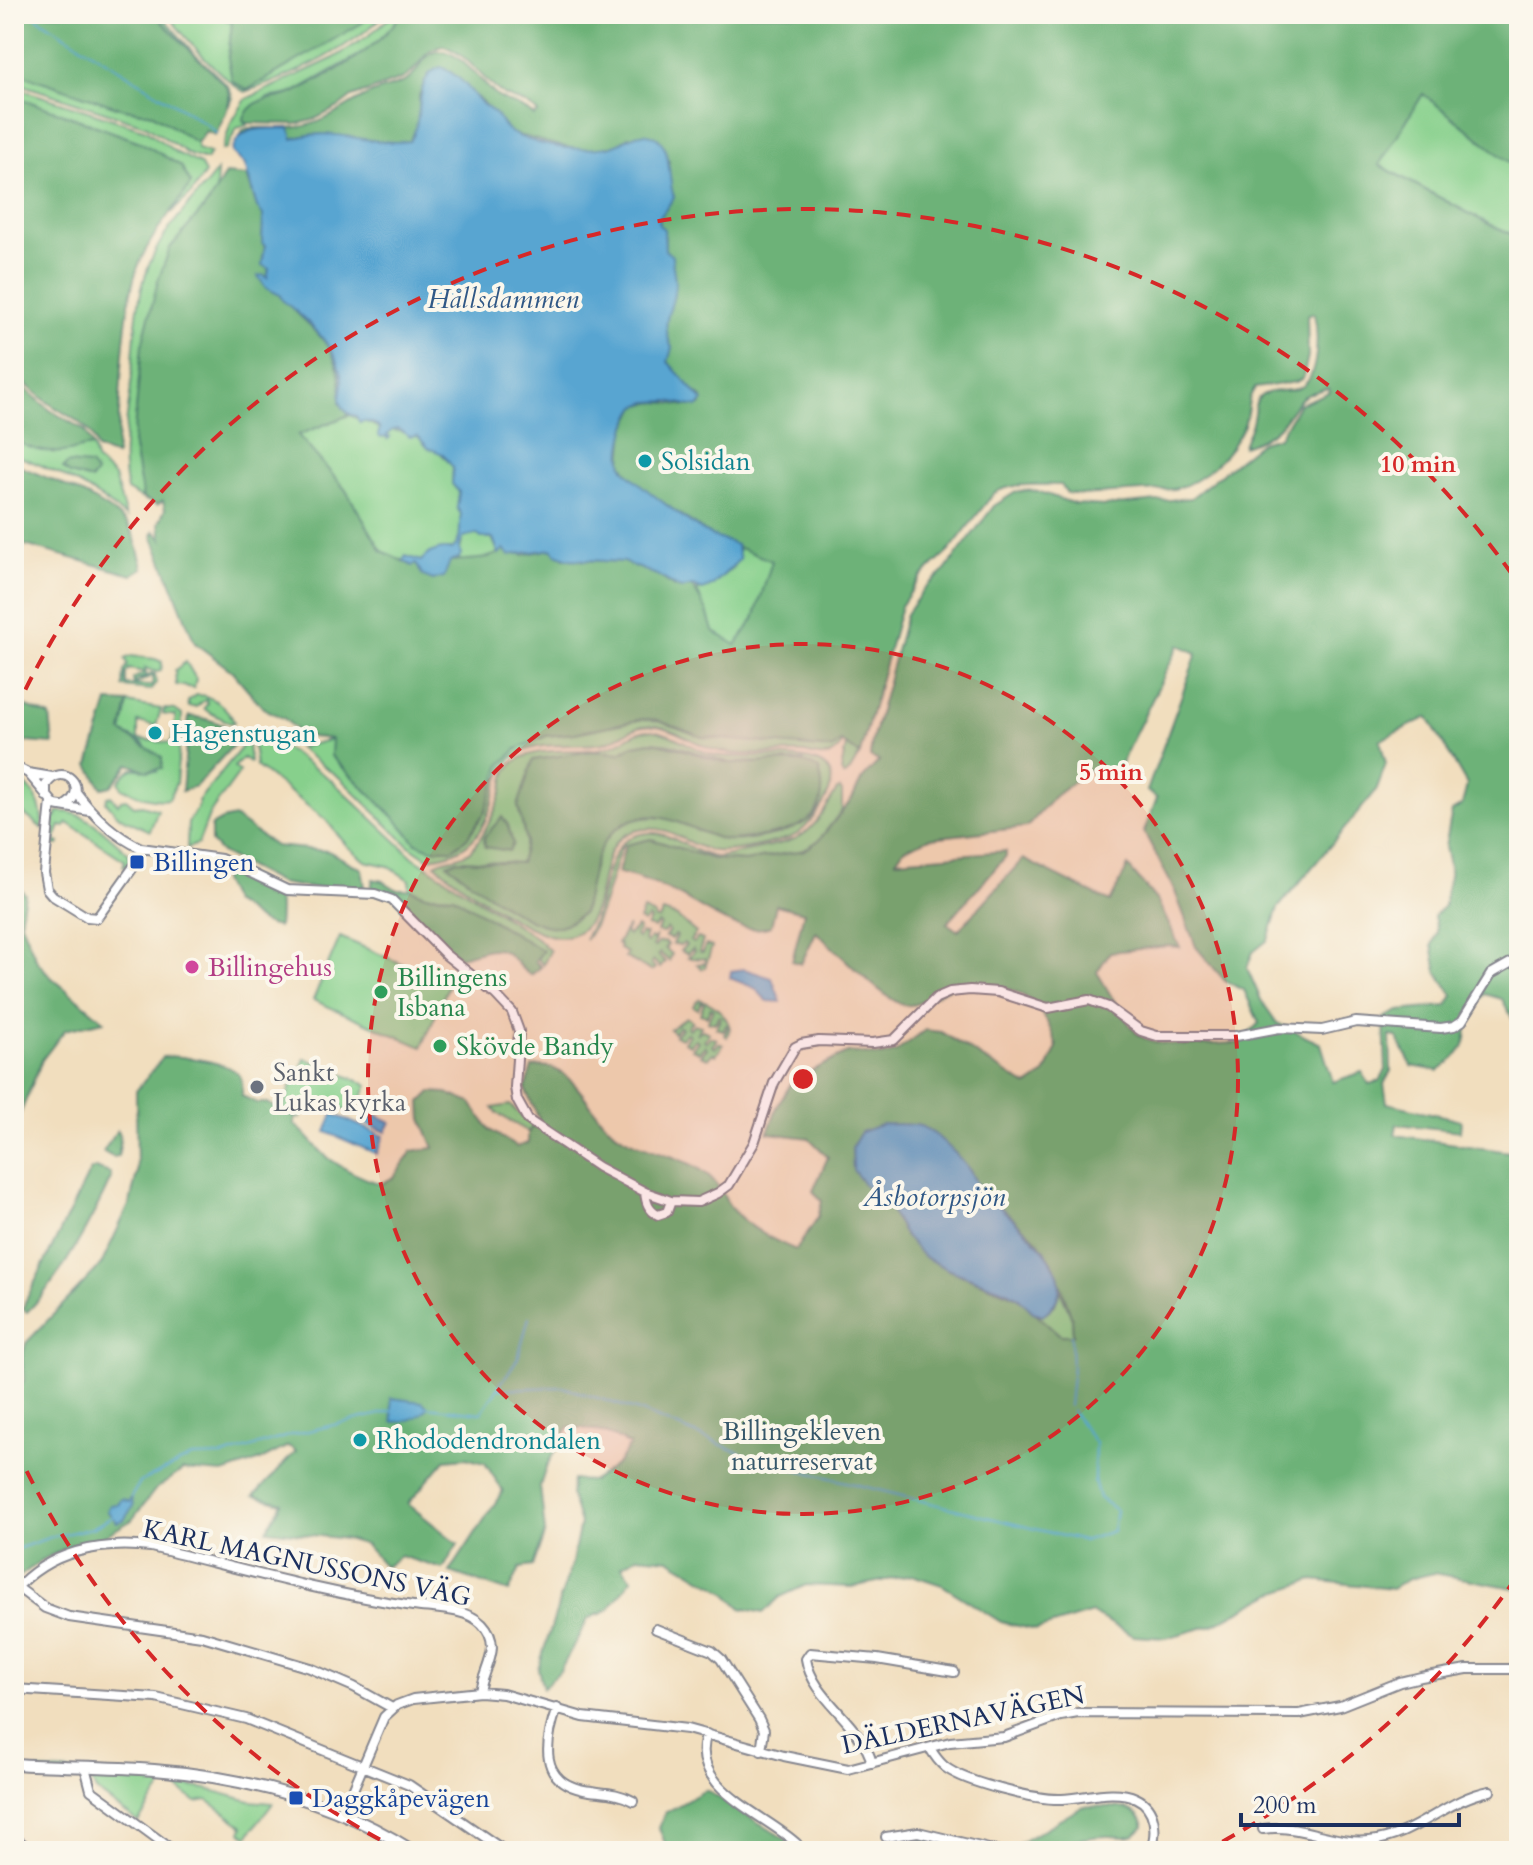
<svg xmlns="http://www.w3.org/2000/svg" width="1533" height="1865" viewBox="0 0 1533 1865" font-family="Cardo,serif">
<rect width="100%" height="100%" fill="#fbf7ec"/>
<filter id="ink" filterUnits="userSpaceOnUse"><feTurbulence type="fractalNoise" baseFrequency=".0125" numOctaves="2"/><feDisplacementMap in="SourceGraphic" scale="16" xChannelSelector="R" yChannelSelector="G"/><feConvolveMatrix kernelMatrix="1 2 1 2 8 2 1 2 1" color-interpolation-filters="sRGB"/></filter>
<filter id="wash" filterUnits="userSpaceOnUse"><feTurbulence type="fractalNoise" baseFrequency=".006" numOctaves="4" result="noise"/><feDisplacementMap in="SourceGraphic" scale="32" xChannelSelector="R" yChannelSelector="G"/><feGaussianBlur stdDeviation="1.8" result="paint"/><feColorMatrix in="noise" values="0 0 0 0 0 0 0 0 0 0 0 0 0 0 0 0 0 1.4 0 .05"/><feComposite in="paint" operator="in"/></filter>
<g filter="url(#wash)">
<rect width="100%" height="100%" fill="#f1debe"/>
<path fill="#87d08c" stroke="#518075" stroke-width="2" fill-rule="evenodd" d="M154 14H160L194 53 228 86 233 98 228 107 231 95 227 87Z
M167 14H213L232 22 228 58 262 82 372 14H386C347 50 296 75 245 92 223 81 183 35 167 14Z
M394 14H401L391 30 364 52 291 94 267 98 243 120 247 125 237 128 226 149 222 150 231 123 246 99 334 58 368 36Z
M14 70 120 108 153 114 197 143V149L210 153 206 160 190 155 147 126 14 82Z
M14 87 146 130 177 153 200 164 205 173 191 194 171 213 191 184 181 166 140 142 14 96Z
M1423 93 1519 170V237L1498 229 1379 165Z
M217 171 216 190 210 201 170 248 133 442 143 499 127 490C119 456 127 421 131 386 135 343 134 294 154 254 169 223 196 198 217 171Z
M349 415 380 428 381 435 387 439 388 431 392 430 418 436 428 448 439 451 453 467 452 484 459 492 458 510 461 513 460 536 454 549H442L421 561 406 556 404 561 382 551 345 489 297 435Z
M14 440C39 454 62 454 89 445L93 447 96 460 114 477 126 517C92 489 55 469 14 455Z
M470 534 492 538 499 554 469 562 458 560 463 537Z
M736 545 773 561 754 619 736 646 713 631 697 590C713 591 720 575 733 568L739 551Z
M131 656 155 659 162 662 161 671 157 672 145 668 146 676 135 681 138 683 151 673 155 674 156 683 151 690 123 687 124 671 128 665 125 659ZM129 669 145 672 133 679 134 685 153 675 152 686 126 685V673Z
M186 662 196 679 194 688 176 685 175 670Z
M196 695C212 694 229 709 234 722L230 723 207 711 204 708 208 703 206 699 196 707H189L188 701Z
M128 703 161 709 156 726 138 722V739L171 743 176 716 163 714 164 709 175 710 182 715 176 783 169 799C153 802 137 795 122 788L119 782C134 760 136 772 157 771L144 744 122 732Z
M643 719 831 749 841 741V746C837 751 833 755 827 756 819 758 811 754 803 753 772 751 742 759 712 749 689 742 669 722 643 726 629 728 618 740 604 743 575 749 534 737 510 760 500 769 499 781 495 793 484 832 470 855 427 858L408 845 340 778 298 748 333 739 332 757 396 819 416 843 494 782 501 764 517 749 546 736 575 733Z
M647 730C673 731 691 749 715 755 748 763 867 737 821 807 812 820 802 835 786 839 768 844 732 853 714 851 683 846 672 821 634 831 592 843 610 905 582 929 575 935 563 938 554 936 525 932 457 883 435 864 444 858 459 859 469 852 481 842 500 803 503 787 505 781 504 775 508 769 528 741 580 756 608 747 622 743 632 732 647 730ZM651 742 670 744 730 763 804 761 782 833C764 836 738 844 721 839 703 834 687 824 669 819 643 813 613 823 600 847 589 866 588 892 583 913L448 864 458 860 520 863 526 841 518 806 591 751 620 753 634 745Z
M261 732 330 779 413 857 537 938 550 951 543 965 537 958 542 951 453 896 426 895 410 889 409 880 388 866 365 861 347 846 326 820 256 766 252 738 253 734Z
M245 743 248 745 250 762 243 758 234 767 240 772 210 813 198 844 187 848 188 823 199 805 198 801Z
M846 745 860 754 850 771 843 776 841 771Z
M14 775C35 790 42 803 43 829L14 806Z
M840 789 842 792V810L819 840 804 850 745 861 713 859 651 839 622 846C611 872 602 921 585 940 587 932 592 926 595 918 602 897 608 850 628 839 666 819 685 853 715 857 725 858 736 853 745 851 802 839 806 843 837 790Z
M111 796 118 804 121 800 126 799 134 806 142 805 158 810 150 831 118 816 106 802 107 797Z
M57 812C87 809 108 836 129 854V863L126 867 123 866 125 861 68 823 65 827 60 826 54 841 59 843 58 845H52L54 817H57Z
M643 910 654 915 655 919H659L663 912 677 917 696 933 690 941 693 943 698 938 703 940 699 952 703 953 706 945 712 947 705 967 702 969 697 964 705 963V959L688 958 694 952 693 949 687 954 680 951 686 945 684 943 680 946 673 944 677 936 675 935 672 939 665 937 669 931 667 929 663 933 657 932 660 924 658 923 654 928 647 926 650 920 648 918 644 923 639 920Z
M628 926 625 933 628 935 637 927 639 929 635 936 638 938 641 933 645 935 646 933 644 941 647 943 650 938 653 940 655 938 653 946 655 947 658 943 664 942 668 945 665 948 672 954 669 961 660 953 658 955 665 962 660 968 653 960 651 963 655 968 651 971 625 957 627 953 619 949 620 945 617 944Z
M340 937 449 984 422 1047 313 1000Z
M699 999C713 1003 726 1013 730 1028L727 1037 724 1035 728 1026 726 1025 723 1030 716 1028 721 1017 718 1016 715 1023 708 1021 713 1009 710 1008 707 1016 700 1014 704 1003 701 1002 698 1009 693 1006Z
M686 1017 692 1021 687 1027 689 1029 694 1024 701 1026 696 1034 702 1030 709 1033 704 1040 706 1042 710 1037 717 1039 712 1046 715 1048 719 1043 723 1045 716 1055 713 1053 708 1058 701 1055 707 1048 705 1046 699 1052 692 1049 698 1041 695 1039 690 1045 684 1042 689 1035 687 1033 682 1038 675 1036 681 1028 678 1027 674 1033 670 1029Z
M305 1058 368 1085 355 1114 317 1100 304 1104 300 1118 282 1112 292 1082 295 1083Z
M510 1105 533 1126 528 1132 497 1113 493 1108Z
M1060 1290 1072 1318 1073 1335H1060L1033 1312 1043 1315 1055 1305Z
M14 1769 77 1772 79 1773 14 1776Z
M96 1772 202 1780 201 1783 90 1774Z
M90 1778 166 1782 138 1822 96 1791Z
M172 1784 207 1789 250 1801 273 1803 248 1836 241 1832 243 1826 207 1800 196 1802Z"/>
<path fill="#6db278" stroke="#44706b" stroke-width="2" fill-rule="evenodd" d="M14 14H154L227 87C234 104 222 120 215 135L206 131 197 143 153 114 120 108 18 73 14 70Z
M213 14H372L362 23 247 90 232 81 228 58 232 22Z
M401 14H1519V170L1423 94 1379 165 1498 229 1519 237V1031L1502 999 1485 994 1466 1023C1470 1048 1456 1058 1439 1071L1412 1066 1397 1037 1390 1036 1391 1071 1384 1084 1387 1103 1461 1120 1460 1131 1397 1124 1395 1135 1509 1152 1519 1160V1589L1434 1573 1409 1579 1392 1589 1313 1580 1271 1594 1213 1625 1166 1638 1134 1636 1092 1613 1036 1630 1001 1622 942 1585 912 1575 852 1587 806 1585 780 1597 763 1613 741 1608 725 1592 669 1559 638 1556 622 1566 632 1579 608 1610 588 1619 560 1671 543 1688 538 1669 572 1562 580 1524 571 1495 573 1480 593 1481 618 1463 630 1445C611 1434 590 1426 568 1428L546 1467 540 1486 545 1532 533 1566 520 1568 509 1592 450 1572 503 1491 485 1463 466 1458 445 1460 408 1504 458 1544 443 1569 400 1556 385 1567 366 1545 346 1539 267 1530 282 1503 254 1496 296 1451 288 1446 261 1460 223 1473 183 1470 155 1490 132 1520 99 1539 68 1547 40 1561 14 1581V1397L24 1380 22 1358 26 1343 101 1265 130 1203 137 1173 136 1091 163 1057C179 1055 230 1061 240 1076 243 1082 242 1089 242 1096L257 1103H267L296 1118 294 1124C306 1133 315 1147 327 1157 343 1169 362 1178 381 1184L394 1177 412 1151 434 1148 422 1119 421 1102 431 1092 447 1093 471 1103 490 1130 517 1147 528 1143V1132L539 1119 525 1089 532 1067C569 1060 584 1101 605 1123 632 1152 682 1152 709 1176 720 1184 724 1201 734 1211 751 1229 773 1240 796 1250L818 1217 822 1201 813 1191 828 1157 809 1138 768 1133 777 1107 793 1080 849 1052 882 1056 896 1052 925 1030 941 1032 1027 1086 1045 1074 1057 1047C1045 1008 1027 987 983 985 976 985 966 983 959 984 942 988 918 1011 901 1004 880 996 835 949 816 932L801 964 792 961 804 912 776 905 771 926C741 938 702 907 678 895 658 885 639 877 618 873L625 845 651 839 713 859 745 861 805 850 819 840 852 799 862 779 879 761 870 757 872 741 906 614 925 588 943 573 994 506 1016 492 1028 490 1037 491 1075 504 1104 506 1191 498 1261 442 1279 437 1299 404 1330 392 1329 388C1296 395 1300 401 1281 424 1273 434 1255 442 1243 446 1245 438 1250 431 1252 423 1255 414 1253 401 1262 395 1273 388 1288 393 1299 388 1320 380 1318 331 1314 313L1307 316 1308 356 1303 378 1296 382 1255 388C1246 399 1249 412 1244 425 1231 453 1204 482 1174 489L1081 495 1067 493 1061 485C1038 485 1015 482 994 493L949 551 921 577 901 606 860 754 841 742 832 749 702 737 657 720 643 719 575 733 546 736 517 749 501 764 485 812 467 838 453 849H430L416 843 396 819 331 756 332 739 302 736 285 719 263 708 233 672 195 643 152 535 154 531 162 539 159 523 165 509 163 501 157 505 143 499 133 442 142 345 158 281 170 248 210 201 225 174 247 176 257 207 264 215 262 243 265 246 262 264 269 269 267 278H265C297 324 347 337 340 403L349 415 298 435 345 489 382 551 413 566 416 564 427 577 433 580 450 561C469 559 489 562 504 549L524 555 551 549 564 558 577 560 624 562 657 575 675 587 681 589 692 586 707 611 713 631 736 645 754 619 772 561 713 537 645 490 630 476 622 463 625 430 637 406C665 396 679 410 701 405L702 397 691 389 668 362 672 348C668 339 663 327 666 316 670 298 680 285 671 266L672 261 665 250V237L659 225V219L674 197 668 184 669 160 629 136C601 160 558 146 527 137 520 135 515 136 510 132 503 127 499 119 493 113 478 98 465 85 449 71L429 74 419 95 420 120 410 141C371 147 331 125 292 139L289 128 250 131 241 135 243 130 249 128C265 127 282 129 298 127 325 124 346 105 370 94 381 89 393 87 404 82 419 75 422 52 440 51 461 51 482 84 497 96 509 105 523 105 534 116L538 113C527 102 517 102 504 95 482 81 469 54 443 46 419 52 422 67 404 78L352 97 339 107 313 120 297 124 248 123 243 120C254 93 274 103 295 92 333 73 378 50 401 14ZM1179 645 1197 653 1147 791 1157 798 1144 832 1174 889 1196 947 1225 981 1244 990 1259 1023 1239 1043C1211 1043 1162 1051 1139 1035 1128 1027 1105 985 1097 972L1110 952 1168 946 1180 947 1158 902 1128 866 1110 902 1023 859 958 931 947 923 1006 856V851L896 860 904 849 930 838 1027 827 1055 796 1092 768 1114 777ZM1428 717 1467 785 1462 805 1452 811 1445 847 1450 870 1444 906 1434 916 1437 933 1432 945 1437 972 1453 995 1447 1006 1399 1011 1384 1018 1386 1070 1380 1081 1369 1084 1362 1072 1333 1082 1321 1044 1277 1023 1261 1000 1247 968 1253 952 1268 940 1278 908 1376 791 1386 764 1380 740ZM920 1126 938 1138 971 1172 977 1185 987 1195 1037 1240 1054 1266 1072 1318 1073 1335H1060L1018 1297 949 1270 905 1236 889 1208 915 1127Z
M14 96 140 142 181 166 191 184C171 213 143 244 134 279 121 332 121 400 116 456L97 449C91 424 72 419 53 406 39 397 26 384 14 373Z
M14 379 50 410 84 430 93 447C85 446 81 448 74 450 53 456 31 450 14 440Z
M68 463 90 465 96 473 91 480 70 474 63 468Z
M14 464C42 476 119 504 132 532 137 543 140 556 143 568L132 575 14 542Z
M14 702 50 716 53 744 14 741Z
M108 702 128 703 122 732 162 757V768L147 771 129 764 111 786 102 788 89 765Z
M189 716C206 718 230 723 238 740L196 786 182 791Z
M650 742C679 745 704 759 731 763 761 766 792 754 819 769 833 818 799 831 757 837 747 838 731 842 721 839 686 829 652 800 616 829 591 850 591 883 583 913 572 921 563 928 549 926 524 924 468 880 447 864L458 860 520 863 526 841 518 806 533 760 591 751 620 753 634 745Z
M234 817 275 846 328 851 362 869 365 887 311 888 279 883 221 853 211 842V826L222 820Z
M502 817 508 825 513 844 509 851 485 847 484 837Z
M246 873C278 892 281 889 278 927 258 925 250 911 232 902L222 881 223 875Z
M373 879 383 881 396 889H410L426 895 453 896 543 951 535 961 541 967 531 975C522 971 519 965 512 958 496 940 478 954 459 957 430 934 409 895 371 888Z
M14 882 25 894 20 921 37 961 51 977 104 1021 65 1030 42 1060 14 1129Z
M117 1130C122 1139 120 1146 118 1156L113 1157 103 1152Z
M95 1168 110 1173 111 1178C92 1220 60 1280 27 1312L23 1309 25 1302 90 1171Z
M706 1790 785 1839 795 1851H668L659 1828 665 1813Z
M1084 1806C1105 1808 1138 1802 1144 1826 1142 1828 1136 1834 1134 1835 1126 1839 1117 1836 1109 1836 1074 1836 1038 1851 1006 1851Z
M926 1837 987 1851H892L894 1846 913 1844Z"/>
<path fill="#58a5d1" stroke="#3a6a98" stroke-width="2" d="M441 67C458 75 467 85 477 99 481 105 491 109 496 115 501 121 504 129 512 133 518 137 538 143 547 145 565 149 589 150 608 147 623 144 637 128 654 136 673 145 667 180 674 197L659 219V225L664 229 665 250 672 256C672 266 675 273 675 283 675 311 658 316 672 348L668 362 703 401 697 407 669 401 647 402 637 406C627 419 618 450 623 466 626 477 699 530 712 536 719 539 728 541 736 545L740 559 712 586 703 590 692 586 681 589 657 575 624 562 569 559 556 554 552 549 509 555 504 549 499 554 493 538H481L477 534 463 537 459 548 461 554 459 558 450 561 444 577 433 580 423 576 416 564 413 566 404 561 405 556 421 561C428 552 441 547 451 550 464 542 458 526 461 514L457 508 459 492 452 484 453 468 443 454 428 448 418 436 410 437 398 429 392 430 387 435 390 437 388 439 385 437 381 438 378 435 380 428 375 424 363 421 360 423 356 416C348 415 341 408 340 399 340 393 343 386 342 380 338 347 307 319 282 300L280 295 266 288 258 276 263 275 267 278 269 269 262 265 265 246 262 243 263 215 257 207 245 165 232 152C238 124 266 129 290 128L293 139C331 125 371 147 410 141 425 119 412 75 441 67Z
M744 969 772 978 781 1002 767 1001 755 988 730 978 731 971Z
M370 1112 391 1122 386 1132 365 1123Z
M333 1114 384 1136 377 1154 326 1132Z
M883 1124C894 1125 909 1123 920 1126 934 1130 961 1158 970 1171 973 1176 975 1182 979 1187 1003 1216 1098 1274 1043 1315L1033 1312 1018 1297 1007 1291 949 1270 924 1257 905 1236 889 1208 868 1189 853 1170 852 1147 861 1132Z
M391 1398 422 1402 428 1407C421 1418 406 1422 393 1422Z
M131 1497 133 1506 124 1520 117 1522 107 1511 110 1505 119 1504 120 1500 123 1499 129 1502Z"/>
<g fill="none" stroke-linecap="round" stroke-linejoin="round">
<path stroke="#58a5d1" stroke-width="2" d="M31 14 206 124 216 133
M497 1389 563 1387 642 1412 758 1460 1083 1541 1113 1531 1116 1510 1099 1498 1094 1480 1095 1443 1072 1411
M1069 1406 1072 1375 1071 1335
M427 1407 481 1413 518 1358 529 1317
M131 1497 140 1482 192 1457 223 1456 291 1435 393 1411
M14 1550 51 1537 92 1528 114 1516"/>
</g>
</g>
<g filter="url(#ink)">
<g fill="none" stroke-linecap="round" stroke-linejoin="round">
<defs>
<path id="minor" d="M14 766 28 773 52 777
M28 773 55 805 90 811
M76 792C93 815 115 836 141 848L221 859 287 890 375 894 392 900 446 955 495 994 512 1012 519 1031 515 1087 517 1100 528 1120 598 1167 645 1192 671 1201 698 1202 718 1193 729 1185 754 1143 774 1083 795 1047 801 1044 819 1041 873 1043 894 1040 936 998 950 992 970 990 998 992 1048 1008 1089 1000 1108 1007 1141 1031 1157 1036H1236L1279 1028 1322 1030 1356 1022 1441 1028 1454 1026 1462 1021 1491 974 1519 958
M46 796V785C62 760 91 788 66 805
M51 802 44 873 47 889 53 896 87 917 97 918 137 862 141 848
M645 1192C646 1202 648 1210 658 1215L667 1212 671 1201
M17 1587 45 1608 69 1617 202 1636 310 1668 354 1687 392 1708
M14 1591C49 1551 100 1541 151 1547 237 1568 324 1593 413 1606 434 1609 466 1608 482 1624 504 1647 483 1668 480 1692
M656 1629 712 1651 721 1659 759 1719 764 1730 761 1751
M14 1689 156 1698 246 1719 409 1785 505 1851
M557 1708C545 1742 538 1781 584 1790 601 1793 617 1792 633 1801
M707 1734C686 1787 767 1815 797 1844
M930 1748C934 1755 939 1762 945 1767 966 1783 1036 1800 1062 1799 1085 1798 1115 1788 1136 1798 1156 1807 1158 1833 1150 1851
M872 1763C862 1724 812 1698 806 1659L810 1653 877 1659 954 1672
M85 1767 91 1790 174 1851
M343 1813 384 1717 397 1705 413 1699 480 1692 503 1694 583 1717 687 1729 784 1756 848 1769 950 1742 1004 1737 1061 1716 1078 1713 1299 1714 1340 1706 1400 1682 1421 1677 1467 1669H1519
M1263 1829C1299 1823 1333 1845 1369 1841 1415 1837 1446 1799 1490 1791
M886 1837 918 1832 997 1851
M14 1838 33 1851
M1506 1851 1519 1840"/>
<path id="tertiary" d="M14 1764C61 1767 107 1766 154 1770 245 1777 336 1802 413 1851"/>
</defs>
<use href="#minor" stroke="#86868e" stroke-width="12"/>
<use href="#tertiary" stroke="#86868e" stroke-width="14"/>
<use href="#minor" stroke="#fff" stroke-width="8"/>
<use href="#tertiary" stroke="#fff" stroke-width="10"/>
</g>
</g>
<circle cx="803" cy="1079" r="435" fill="#d62828" fill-opacity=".12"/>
<g fill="none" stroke="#d62828" stroke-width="4" stroke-dasharray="14 10">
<circle cx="803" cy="1079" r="435"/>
<path d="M1516 1578A870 870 0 0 1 1205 1851M401 1851A870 870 0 0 1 15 1447M15 711A870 870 0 0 1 1516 580"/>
</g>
<g fill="#0f9aa8" stroke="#fbf7ec" stroke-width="3">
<circle cx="645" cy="461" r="8"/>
<circle cx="155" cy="733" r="8"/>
<circle cx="360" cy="1440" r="8"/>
</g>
<g fill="#1a4fb4" stroke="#fbf7ec" stroke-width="3">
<rect x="129" y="854" width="16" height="16" rx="4"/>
<rect x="288" y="1790" width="16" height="16" rx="4"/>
</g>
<circle fill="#d1479c" stroke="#fbf7ec" stroke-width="3" cx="192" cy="967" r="8"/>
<g fill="#2e9e5b" stroke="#fbf7ec" stroke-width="3">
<circle cx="381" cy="992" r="8"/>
<circle cx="440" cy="1046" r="8"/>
</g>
<circle fill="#6b7280" stroke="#fbf7ec" stroke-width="3" cx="257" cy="1087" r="8"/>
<g text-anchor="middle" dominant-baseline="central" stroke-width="8" stroke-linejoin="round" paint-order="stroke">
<g font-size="26" fill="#0d838f" stroke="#fbf7ec" text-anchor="start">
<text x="661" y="461">Solsidan</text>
<text x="171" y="733">Hagenstugan</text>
<text x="376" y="1440">Rhododendrondalen</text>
</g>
<g font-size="26" fill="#164399" stroke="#fbf7ec" text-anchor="start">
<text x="153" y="862">Billingen</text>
<text x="312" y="1798">Daggkåpevägen</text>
</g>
<g font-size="26" fill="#b23c85" stroke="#fbf7ec" text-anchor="start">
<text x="208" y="967">Billingehus</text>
</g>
<g font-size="26" fill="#27864d" stroke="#fbf7ec" text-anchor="start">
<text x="397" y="977">Billingens<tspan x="397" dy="30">Isbana</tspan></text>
<text x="456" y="1046">Skövde Bandy</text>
</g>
<g font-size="26" fill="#5b616d" stroke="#fbf7ec" text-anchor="start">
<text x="273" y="1072">Sankt<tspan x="273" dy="30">Lukas kyrka</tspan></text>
</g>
<g font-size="26" fill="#36576a" stroke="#fbf7ec">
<text x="802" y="1431">Billingekleven<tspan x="802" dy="30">naturreservat</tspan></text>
</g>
<g font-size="26" fill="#1b2f5e" stroke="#fbf7ec">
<text transform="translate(307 1563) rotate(12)">KARL MAGNUSSONS VÄG</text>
<text transform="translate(963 1720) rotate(-12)">DÄLDERNAVÄGEN</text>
</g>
<g font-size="28" font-style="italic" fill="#305886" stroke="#fbf7ec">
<text x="503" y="299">Hållsdammen</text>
<text x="934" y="1197">Åsbotorpsjön</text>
</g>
</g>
<circle cx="803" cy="1079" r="12" fill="#d62828" stroke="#fbf7ec" stroke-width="4"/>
<g font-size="24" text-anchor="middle" font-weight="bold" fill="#d62828" stroke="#fbf7ec" stroke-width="8" stroke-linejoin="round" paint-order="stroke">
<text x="1418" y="472">10 min</text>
<text x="1111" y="780">5 min</text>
</g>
<rect width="1533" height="1865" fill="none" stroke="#fbf7ec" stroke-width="48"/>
<path d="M1241 1813v12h218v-12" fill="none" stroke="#1b2f5e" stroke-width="4"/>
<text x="1253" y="1813" font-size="24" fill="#1b2f5e" stroke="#fbf7ec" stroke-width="6" paint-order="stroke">200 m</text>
</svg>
